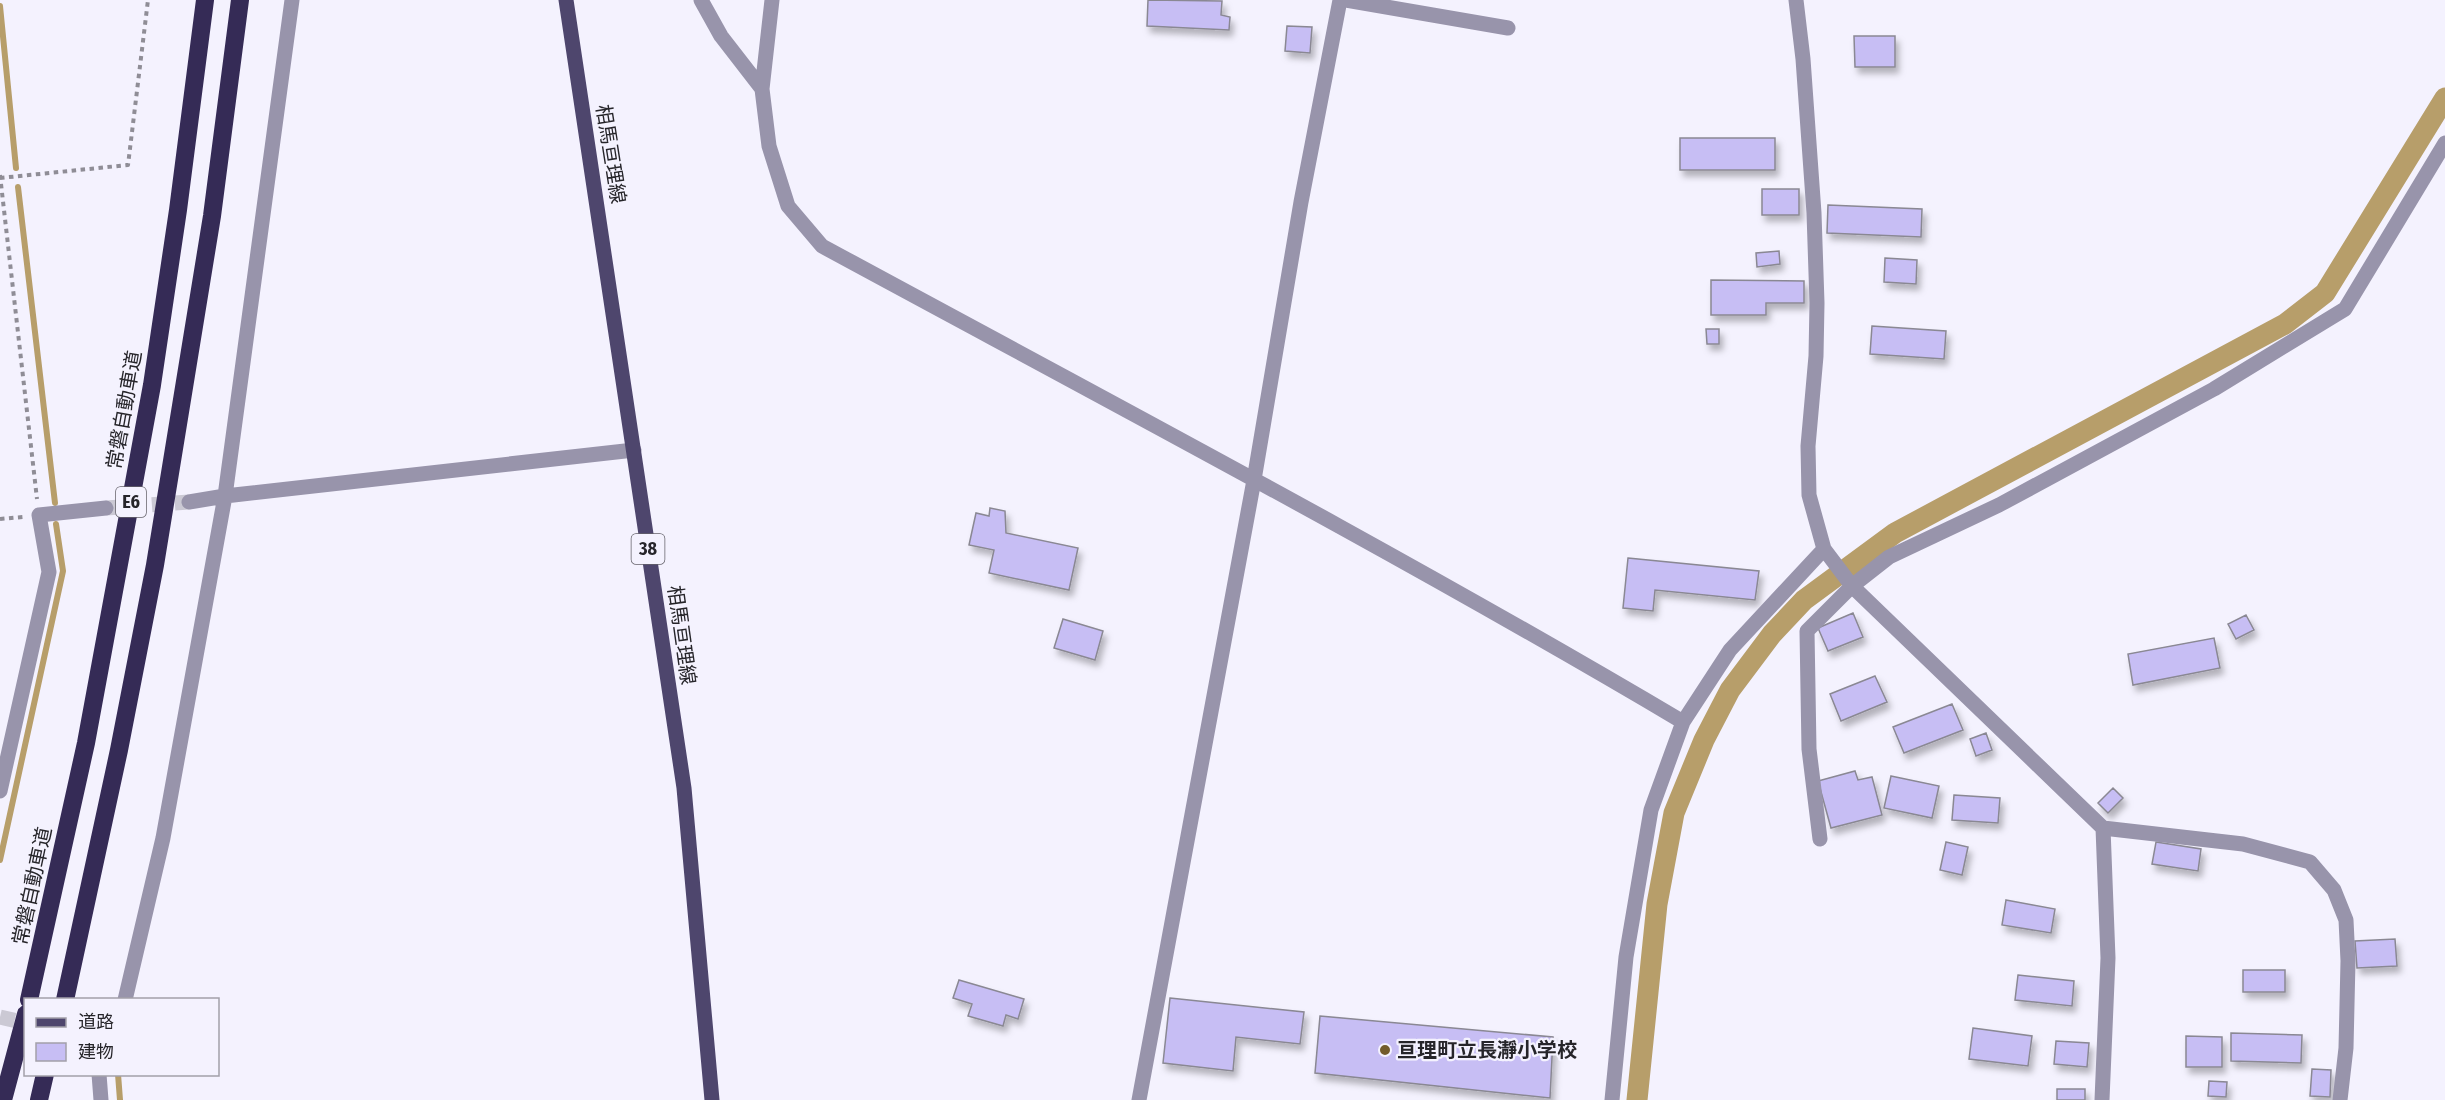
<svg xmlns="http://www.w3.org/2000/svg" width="2445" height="1100" viewBox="0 0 2445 1100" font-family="'Fira Sans Condensed','Noto Sans JP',sans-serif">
<defs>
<filter id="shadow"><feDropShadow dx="3.5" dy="6" stdDeviation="3" flood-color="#0004"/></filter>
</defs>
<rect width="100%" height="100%" fill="#f4f2fe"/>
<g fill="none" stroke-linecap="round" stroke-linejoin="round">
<path stroke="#b79e6a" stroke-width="6" d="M0 6 16 168
M18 187 55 503
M0 860 63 571 56 524
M118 1074 120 1100"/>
<path stroke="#b79e6a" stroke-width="21" d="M1637 1100 1657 904 1674 813 1704 740 1730 690 1772 634 1804 600 1895 533 2285 324 2325 293 2445 98"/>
</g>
<path fill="#c7bef4" stroke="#8a8893" stroke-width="1.5" filter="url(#shadow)" d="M1148 0 1222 1 1221 15 1230 17 1229 30 1147 26Z
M1287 26 1312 27 1310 53 1285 51Z
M1854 36H1895V67H1855Z
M1680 138H1775V170H1680Z
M1762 189H1799V215H1762Z
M1828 205 1922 209 1921 237 1827 233Z
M1779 251 1780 264 1757 267 1756 253Z
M1885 258 1917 260 1916 284 1884 282Z
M1711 280 1804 281V303H1766V315H1711Z
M1872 326 1946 331 1944 359 1870 354Z
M1706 329H1719V344H1707Z
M990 508 1005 511 1006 533 1078 548 1069 590 989 573 994 550 969 545 976 513 989 516Z
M1628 558 1759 571 1755 600 1655 590 1653 611 1623 608Z
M1853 613 1863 637 1828 651 1818 628Z
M2246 615 2254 630 2236 639 2228 624Z
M1063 619 1103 631 1095 660 1054 648Z
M2214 638 2220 668 2133 685 2128 654Z
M1875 676 1887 702 1841 721 1830 694Z
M1952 704 1963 730 1904 753 1893 727Z
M1986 733 1992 750 1976 756 1970 739Z
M1855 771 1858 780 1872 777 1882 815 1831 828 1818 781Z
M1891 776 1939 786 1932 818 1884 808Z
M2113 788 2123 798 2108 813 2098 803Z
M1954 795 2000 798 1998 823 1952 820Z
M1946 842 1968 847 1962 875 1940 870Z
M2156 842 2201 849 2198 871 2152 864Z
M2006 900 2055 909 2051 933 2002 925Z
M2395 939 2397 966 2357 968 2355 941Z
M2243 970H2285V992H2243Z
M2018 975 2074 981 2072 1006 2015 1000Z
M959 980 1024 999 1018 1019 1006 1015 1003 1026 968 1016 972 1004 953 998Z
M1170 998 1304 1012 1300 1044 1236 1037 1233 1071 1163 1063Z
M1320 1016 1553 1037 1550 1098 1315 1073Z
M1973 1028 2032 1036 2028 1066 1969 1059Z
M2231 1033 2302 1035 2301 1063 2231 1061Z
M2186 1036 2222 1037V1067H2186Z
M2056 1041 2089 1043 2087 1067 2054 1064Z
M2312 1069 2331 1070 2330 1097 2310 1096Z
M2209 1081 2227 1082 2226 1097 2208 1096Z
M2057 1089H2085V1100H2057Z"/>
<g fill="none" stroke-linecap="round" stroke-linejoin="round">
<path stroke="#cbc9d4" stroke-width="15" stroke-dasharray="15 8" stroke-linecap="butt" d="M106 508 189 502
M0 1017 26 1023"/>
<path stroke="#8f8d96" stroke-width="4" stroke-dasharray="4.5 4.5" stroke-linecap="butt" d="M0 175 37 499
M0 178 128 165 148 0
M0 519 23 517"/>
<path stroke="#9894ab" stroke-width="15" d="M292 0 225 496 634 450
M701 0 721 36 762 89
M772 0 762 89 769 146 788 206 822 246C1110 402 1401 555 1683 722
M1346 0 1508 28
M1796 0 1803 59 1814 213 1817 303 1816 356 1808 446 1809 495 1824 549 1852 586 2103 828 2108 958 2102 1100
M0 791 49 572 39 515 106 508
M2103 828 2243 844 2310 862 2334 890 2346 920 2348 961 2346 1048 2340 1100
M1820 839 1809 749 1807 631 1852 586 1889 557 1999 505 2214 389 2345 309 2445 143
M125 1000 163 838 225 496 189 502
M99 1074 101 1100
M1139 1100 1254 480 1301 202 1340 0
M1612 1100 1626 957 1651 810 1683 722 1730 650 1824 549"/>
<path stroke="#4e466d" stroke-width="15" d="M566 0 684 788 712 1100"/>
<path stroke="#352b56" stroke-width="18" d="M29 1000 86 743 152 385 178 210 205 0
M65 1000 119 750 155 565 212 216 240 0
M3 1100 26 1014
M39 1100 45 1074"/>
</g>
<circle fill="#725b2b" stroke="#f4f2fe" stroke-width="2" cx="1385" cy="1050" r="6"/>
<g text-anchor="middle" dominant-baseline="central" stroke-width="4.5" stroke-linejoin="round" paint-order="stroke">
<g fill="#f4f2fe" stroke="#64626a" stroke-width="1.5">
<rect x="116" y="487" width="30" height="30" rx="4.5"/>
<rect x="631.5" y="534" width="33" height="30" rx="4.5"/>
</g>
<g font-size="18" font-weight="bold" fill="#26252a">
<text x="131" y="502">E6</text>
<text x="648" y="549">38</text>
</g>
<g font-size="20" fill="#26252a" stroke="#f4f2fe">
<text transform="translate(611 154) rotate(81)">相馬亘理線</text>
<text transform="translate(124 410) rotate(-80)">常磐自動車道</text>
<text transform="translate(682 635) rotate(82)">相馬亘理線</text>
<text transform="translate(32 886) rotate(-78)">常磐自動車道</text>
</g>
<g font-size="20" font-weight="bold" fill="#26252a" stroke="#f4f2fe" text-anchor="start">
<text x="1397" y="1050">亘理町立長瀞小学校</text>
</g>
</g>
<rect x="24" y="998" width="195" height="78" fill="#f4f2fe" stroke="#a2a0a9" stroke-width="1.5"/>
<rect x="36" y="1018" width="30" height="9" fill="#4e466d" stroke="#a2a0a9" stroke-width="1.5"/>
<text x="78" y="1028" font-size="18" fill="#26252a">道路</text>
<rect x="36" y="1043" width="30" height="18" fill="#c7bef4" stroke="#a2a0a9" stroke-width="1.5"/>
<text x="78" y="1058" font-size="18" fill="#26252a">建物</text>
</svg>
